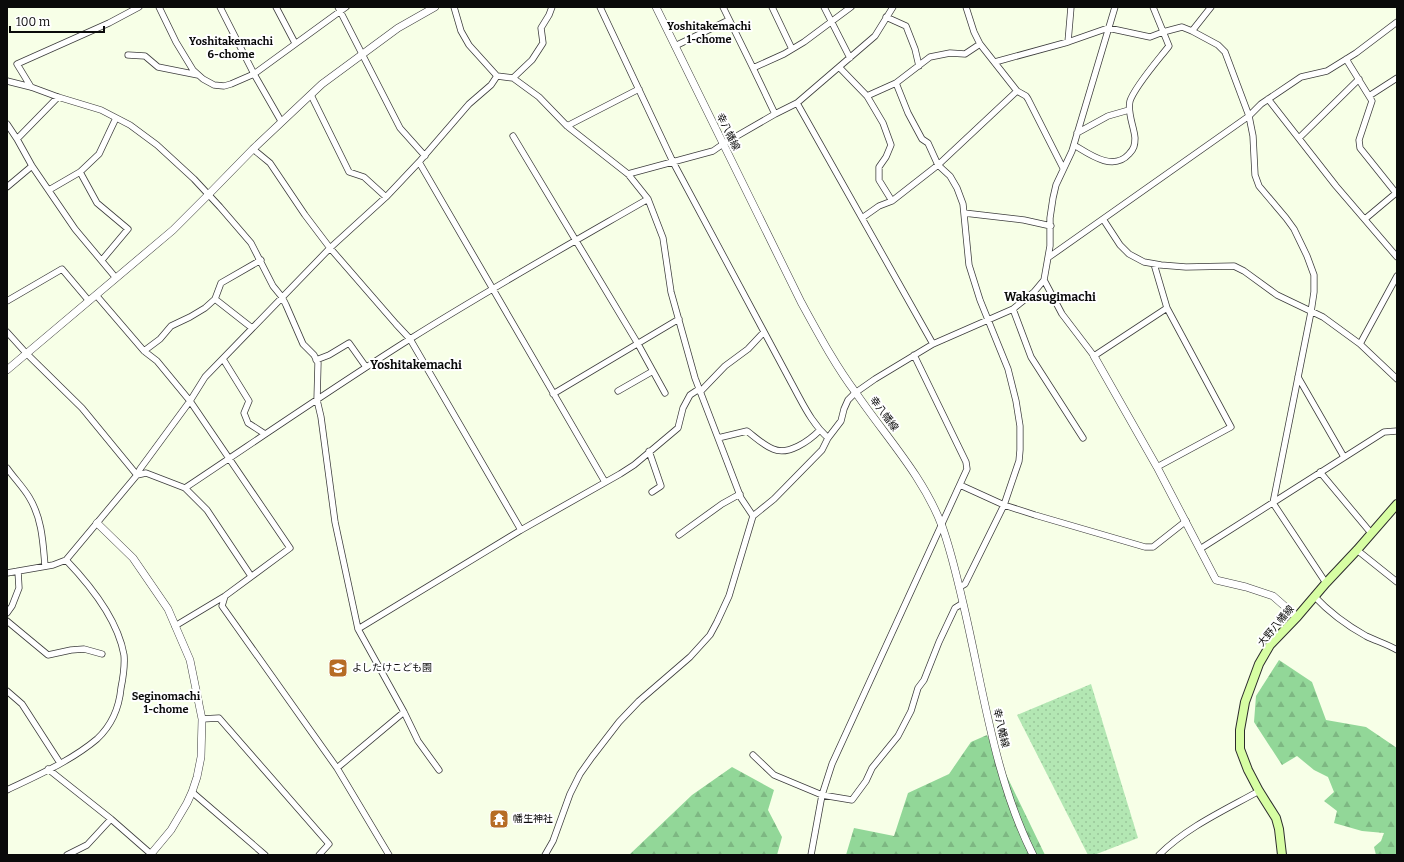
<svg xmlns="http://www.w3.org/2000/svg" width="1404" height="862" viewBox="0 0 1404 862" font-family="Bitter,'Noto Sans JP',serif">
<defs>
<pattern id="grass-dots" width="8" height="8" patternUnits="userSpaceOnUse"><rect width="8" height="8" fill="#b3e7b3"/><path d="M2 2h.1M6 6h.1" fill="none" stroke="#99c599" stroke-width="1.8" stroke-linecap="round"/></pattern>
<pattern id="forest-firs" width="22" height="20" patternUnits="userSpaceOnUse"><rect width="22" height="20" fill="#92d798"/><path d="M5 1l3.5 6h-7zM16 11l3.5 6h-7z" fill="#7db782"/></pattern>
</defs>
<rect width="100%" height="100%" fill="#f7ffe7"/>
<path fill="url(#grass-dots)" d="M1091 684 1138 838 1094 855H1088L1017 715Z"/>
<path fill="url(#forest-firs)" d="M1279 660 1312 682 1326 720 1366 727 1397 748V855H1376L1374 847 1381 841 1384 833 1362 831 1334 823 1337 811 1324 801 1334 792 1328 777 1314 770 1297 756 1282 765 1254 722 1256 696Z
M987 735 1045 855H846L854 828 894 836 908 793 949 774 971 742Z
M732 767 774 790 768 810 782 837 777 855H629L692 795Z"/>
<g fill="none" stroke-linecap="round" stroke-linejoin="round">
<defs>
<path id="minor" d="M159 7 176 42 193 70 203 79 214 85 224 86 231 84 254 74 346 7
M220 7 254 74 281 121
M276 7 295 43
M338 7 400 128 425 156
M454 7 461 31 469 45 497 76 513 78 539 97 567 126 628 174 648 199 663 238 671 292 695 378 741 498 753 516
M600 7 673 162 799 397C807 412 815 426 828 438
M723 7 753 68
M772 7 792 49
M824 7 850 58
M966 7 974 32 980 44 1017 91 1026 96 1028 99 1063 168
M886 17 906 26 915 49 919 66
M1192 31 1211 7
M1068 42 1071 7
M675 46 729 20
M128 55 145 56 158 67 198 75
M1346 59 1372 101 1359 140 1360 148 1396 193 1365 219
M995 62 1068 42 1108 28 1150 37 1163 32 1182 27 1192 31 1218 45 1225 52 1249 116 1253 136 1255 175 1259 186 1286 218 1294 229 1307 256 1314 275V292L1311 312 1273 503 1326 583
M839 67 867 96 883 123 891 145 886 157 879 167V180L892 201
M513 78 532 60 543 43 541 28 549 15 552 7
M7 81 31 87 58 97 101 110 130 125 157 145 194 179 220 207 251 243 273 286 282 297 286 305 303 344 314 355 318 363 317 400 321 417 335 522 358 629 404 712 418 741 439 770
M896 83 930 57 950 53 965 54 980 44
M31 87 17 64 109 23 139 7
M311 95 349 172 364 177 386 197
M867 96 896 83 908 113 922 139 928 143 938 165 950 176 957 188 963 204 969 265 980 300 1008 369 1016 401 1020 426V450L1019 461 1004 505 965 584 960 587
M1369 96 1397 78
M1268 99 1336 186 1397 257
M797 103 933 344
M775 114 753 68 784 54 804 42 851 7
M7 124 17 139 32 166 75 229 116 278
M567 126 639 89
M1077 133 1108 116 1129 110
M513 136 638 344 665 393
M1299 138 1359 79
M17 139 58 97
M1074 145C1089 154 1113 172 1129 154 1134 149 1135 145 1135 138 1134 126 1127 113 1130 101 1135 86 1159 59 1169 46L1153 7
M253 149 270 163 305 215 330 248 396 324 410 339 521 530
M419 162 605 482
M80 172 97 203 128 229 102 260
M628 174 713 151 723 144 775 114 797 103 875 36 893 7
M7 187 32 166
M49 190 80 172 99 154 116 118
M964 213 1024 220 1051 226
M862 218 879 206 892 201 938 165 1017 91
M1103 219 1120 245 1129 254 1144 262 1161 265 1186 267 1234 266 1244 271 1277 295 1323 317 1360 344 1397 379
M1049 257 1249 116 1261 104 1301 77 1327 71 1356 53 1397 22
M1154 264 1167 308 1231 427 1157 467
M1044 280 1062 314 1094 356 1167 308
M96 295 144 351 157 361 190 401 290 548 225 596 222 606 337 768 389 855
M215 299 252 328
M7 301 62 269 89 301
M1013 309 1031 357 1083 438
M7 332 26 353 82 408 137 475
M1360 344 1397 276
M144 351 160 339 171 326 190 317 205 308 215 299 221 283 261 260
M223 359 249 401 244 413 248 423 265 434
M316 360 329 355 349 343 366 367
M1298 377 1344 457
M618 391 653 371
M700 392 725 366 748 349 764 332
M553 394 679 319
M718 438 747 431C755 437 763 445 773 449 788 456 809 441 820 430
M649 451 661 486 652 492
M7 468C14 478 23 487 29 497 42 518 43 542 45 566
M1320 472 1371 533
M137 475 146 473 185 488 207 510 251 576
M960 485 1004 505 1035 515 1145 547H1153L1186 521
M185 488C260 438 334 387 410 339 488 290 568 245 648 199
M679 535 722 504 740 494
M1200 549 1384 432 1397 431
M1357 550 1397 582
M7 573 53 565 66 560 137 475 140 469 190 401 205 377 330 248 386 197 419 162 469 104 491 85 497 76
M1314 596C1328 611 1348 626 1366 636 1376 641 1387 644 1397 650
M7 613 12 606 19 588 18 571
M7 621 48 655 71 650 84 649 102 654
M175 626 225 596
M358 629 521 530 620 474 634 465 678 428 683 408 690 395 699 389
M7 691 22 704 60 763
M202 719 219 718 329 844 319 855
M753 755 774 775 822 795 852 800 866 781 872 768 898 736 911 711 918 688 924 680 939 642 955 608 963 603
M337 768 404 712
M48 769 111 819 151 854 150 855
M7 790C38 775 71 761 97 739 112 725 119 709 121 688 123 678 125 666 124 655 118 620 90 585 66 560
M192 792 265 855
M67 855 87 845 111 819
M545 855 553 841 570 794 580 774 592 757 619 722 639 701 690 657 710 635 717 622 729 596 753 516 774 499 822 450 828 438 841 421 844 409 848 400 855 393 875 379 933 344 1013 309 1034 292 1044 280 1050 246V218L1053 198 1056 185 1072 151 1115 7
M811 855 822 795 832 764 967 469 966 462 914 355
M1159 855C1187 827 1225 810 1259 791"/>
<path id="tertiary" d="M656 7 801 302C818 333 835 365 856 393 886 437 923 476 942 526 951 551 957 577 963 603 983 687 994 777 1033 855
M1094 356 1157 467 1216 580 1246 587 1273 596 1297 617
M7 370 173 230 209 194 253 149 322 84 398 28 435 7
M97 523 133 558 168 609 190 660 202 719 201 757 197 777 192 792 187 803 171 830 151 854 152 855"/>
<path id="secondary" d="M1282 855 1279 829 1276 818 1259 791 1248 770 1240 749V730L1245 702 1259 664 1270 645 1297 617 1326 583 1357 550 1397 504"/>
</defs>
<use href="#minor" stroke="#3d3d3d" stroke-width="7"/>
<use href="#tertiary" stroke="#3d3d3d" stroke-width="8"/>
<use href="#secondary" stroke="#2c2c2c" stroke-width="10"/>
<use href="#minor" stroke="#fff" stroke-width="5.5"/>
<use href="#tertiary" stroke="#fff" stroke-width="7"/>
<use href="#secondary" stroke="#d7fea3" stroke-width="8"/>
</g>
<defs>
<symbol id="school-square" viewBox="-11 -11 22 22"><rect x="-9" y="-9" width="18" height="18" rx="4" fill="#b66c25" stroke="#fff"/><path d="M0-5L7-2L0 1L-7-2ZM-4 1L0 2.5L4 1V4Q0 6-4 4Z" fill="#fff"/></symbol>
<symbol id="temple-square" viewBox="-11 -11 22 22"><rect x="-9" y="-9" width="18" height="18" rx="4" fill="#b66c25" stroke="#fff"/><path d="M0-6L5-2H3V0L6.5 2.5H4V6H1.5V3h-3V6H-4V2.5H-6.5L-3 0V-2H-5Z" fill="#fff"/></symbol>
</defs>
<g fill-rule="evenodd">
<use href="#school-square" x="327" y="657" width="22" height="22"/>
<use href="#temple-square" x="488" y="808" width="22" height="22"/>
</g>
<g text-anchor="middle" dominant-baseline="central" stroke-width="4" stroke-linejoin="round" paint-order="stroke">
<g font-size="10" fill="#0a0a0a" stroke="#fff">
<text transform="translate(728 132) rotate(64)">幸八幡線</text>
<text transform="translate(884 414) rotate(53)">幸八幡線</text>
<text transform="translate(1276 626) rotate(-50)">大野八幡線</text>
<text transform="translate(1001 728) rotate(77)">幸八幡線</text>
</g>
<g font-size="10" fill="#0a0a0a" stroke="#fff" text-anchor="start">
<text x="352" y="668">よしたけこども園</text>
<text x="513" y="819">幡生神社</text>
</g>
<g font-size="11" font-weight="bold" fill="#0a0a0a" stroke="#fff">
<text x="709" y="26">Yoshitakemachi<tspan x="709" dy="13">1-chome</tspan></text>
<text x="231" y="41">Yoshitakemachi<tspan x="231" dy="13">6-chome</tspan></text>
<text x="166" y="696">Seginomachi<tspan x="166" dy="13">1-chome</tspan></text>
</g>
<g font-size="12" font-weight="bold" fill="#0a0a0a" stroke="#fff">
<text x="1050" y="297">Wakasugimachi</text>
<text x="416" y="365">Yoshitakemachi</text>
</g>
</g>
<rect width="1404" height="862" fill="none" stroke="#0a0a0a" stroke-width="16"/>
<path d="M10 26v6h94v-6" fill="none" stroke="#0a0a0a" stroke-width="2"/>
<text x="16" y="26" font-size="12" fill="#0a0a0a" stroke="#ffffff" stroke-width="3" paint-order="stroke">100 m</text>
</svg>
